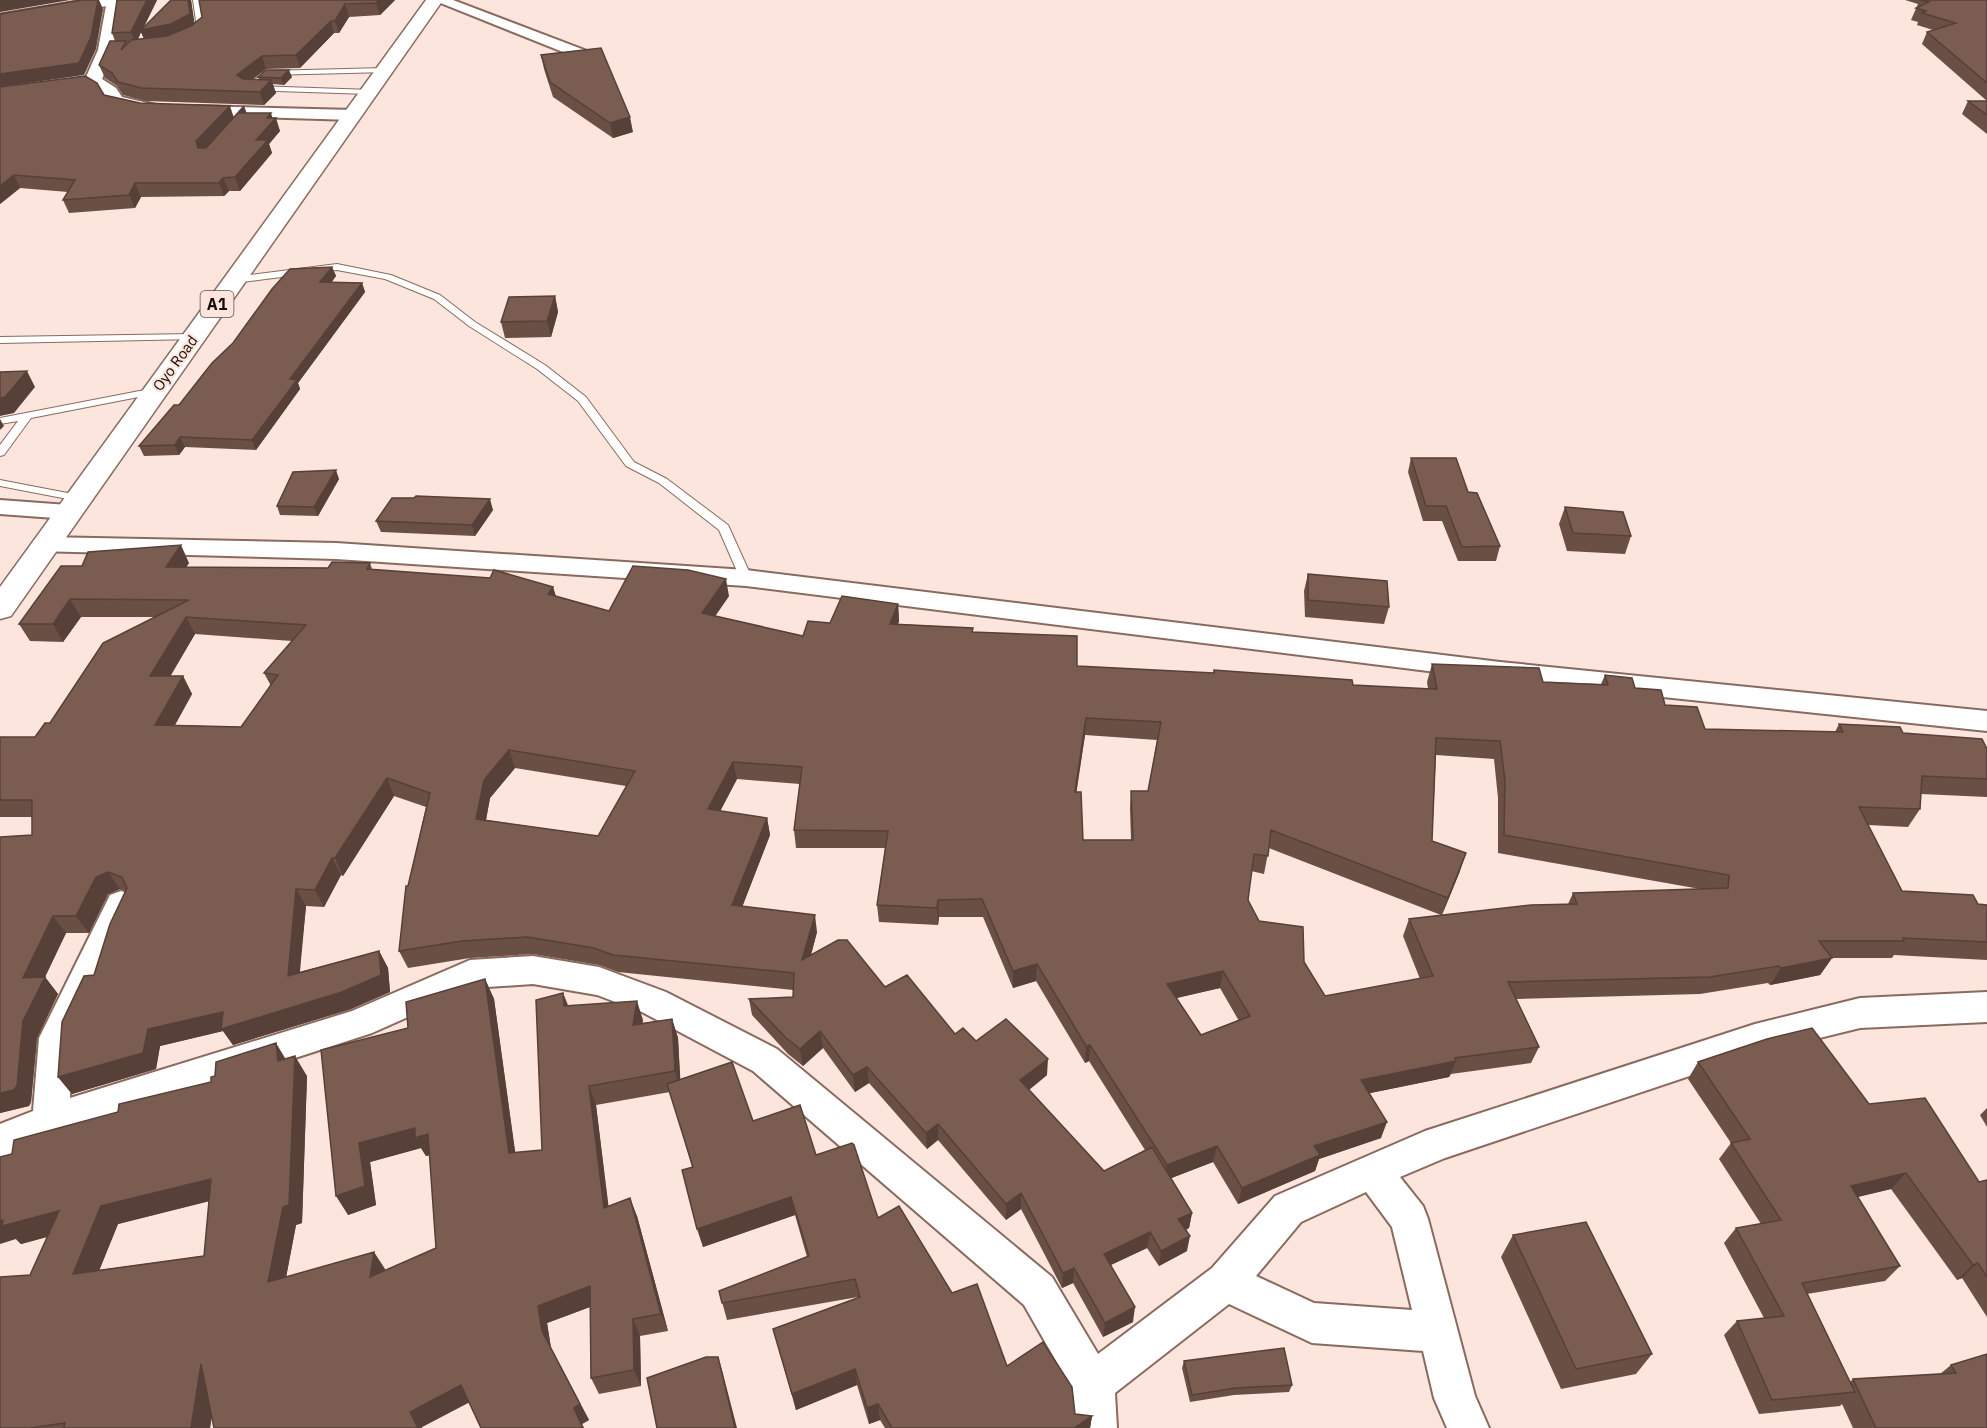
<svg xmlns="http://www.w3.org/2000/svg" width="1987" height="1428" viewBox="0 0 1987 1428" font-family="'IBM Plex Sans',sans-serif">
<rect width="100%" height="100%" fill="#fbe5dd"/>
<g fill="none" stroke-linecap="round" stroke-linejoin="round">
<defs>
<path id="service" d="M193 0H199L205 28 195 36 191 34 197 28Z
M385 68H388V72L268 75 255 86 372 90 373 92 369 94 248 90 244 88 266 71Z
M337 264 391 275 440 295 475 322 545 365 586 397 634 462 667 479 728 525 752 578 750 581 746 582 740 578 719 530 659 483 626 466 578 401 537 369 469 326 434 299 385 279 337 270 234 283 229 280 234 277Z
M193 334 198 337 197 339 0 343V337Z
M155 388 159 389V393L31 418 4 455 0 456V445L18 421 0 424V418Z
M0 480 78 495 84 498 78 501 0 486Z"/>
<path id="minor" d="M107 0H121L114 50 102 79 116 88 122 97 156 105 158 109 156 113 150 114 110 105 104 94 91 86 85 88 77 83 86 77 98 50Z
M433 0H453L595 54 597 57 589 62 583 60Z
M193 106 353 110 361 115 353 120 187 115 185 111 187 107Z
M0 500 68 505 77 507 80 512 77 517 68 519 0 514Z
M45 537 336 543 746 570 1500 662 1987 711V731L1500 680 746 586 336 559 36 551 32 545 36 539Z
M121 891 132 895 137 904 73 1038 70 1098 352 1011 470 960 533 956 599 967 666 992 777 1049 1052 1277 1098 1354 1212 1268 1275 1196 1425 1131 1755 1024 1860 998 1987 992V1022L1860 1028 1755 1054 1445 1158 1400 1177 1423 1206 1428 1219 1475 1396 1489 1428H1447L1434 1398 1423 1351 1312 1343 1229 1304 1115 1393 1117 1428H1075L1072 1389 1024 1305 753 1071 642 1012 597 995 533 984 473 988 372 1033 55 1136 0 1158V1124L33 1111 39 1038 110 895ZM1366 1192 1392 1227 1412 1310 1314 1303 1256 1276 1301 1222Z"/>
<path id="tertiary" d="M83 0H121L113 5 0 24V14Z"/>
<path id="trunk" d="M426 0H443L11 616 0 619V587Z"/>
</defs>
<use href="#service" stroke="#8a6a5e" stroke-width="2"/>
<use href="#minor" stroke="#8a6a5e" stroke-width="4"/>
<use href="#tertiary" stroke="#8a6a5e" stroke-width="3"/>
<use href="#trunk" stroke="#8a6a5e" stroke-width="3"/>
<use href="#service" fill="#fff" fill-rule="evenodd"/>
<use href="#minor" fill="#fff" fill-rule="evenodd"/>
<use href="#tertiary" fill="#fff" fill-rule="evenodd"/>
<use href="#trunk" fill="#fff" fill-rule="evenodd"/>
</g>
<path fill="#6a4f45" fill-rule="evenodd" d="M117 0H157L144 27 191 0 194 23 202 17 395 0 380 15 349 17 339 33H334L300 68 266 69 252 80H259L258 77H292L284 85 273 84 276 93 264 105 146 101 123 95 117 86 105 78 99 65 115 41 112 33ZM141 32 144 39H138Z
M1905 0H1987V134L1962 114 1968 101H1987L1922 44 1927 32 1933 30 1917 25 1918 22 1911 20 1918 4Z
M541 55 633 132 613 138 553 97 544 69Z
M0 87 104 95 140 103 234 117 247 113 272 118 280 131 269 144 272 153 240 191H229L224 196 141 197 135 208 69 213 63 200 68 192 20 188 0 204Z
M332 267 336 276 331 283H362L365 292 298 383 300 389 256 450 185 447 179 455 144 456 139 446 179 405Z
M555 296 558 312 551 337 505 338 501 322Z
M1411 458 1500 546 1496 561H1458L1442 521H1423L1408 472Z
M339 479 318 516 280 515 277 506Z
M414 498 493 510 475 536 381 532 376 521Z
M1565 507 1631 536 1625 554 1567 551 1559 524Z
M189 563 186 567 328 568 370 563 372 569 553 587 556 596 609 611 729 596 715 616 803 636 830 623 898 604 899 621 898 624 973 628V632L1077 666 1353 685 1428 689 1427 682 1432 664 1543 682 1601 684 1605 675 1635 688 1705 729 1835 732 1839 724 1903 733 1987 749V797L1921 794 1920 809 1908 827 1868 825 1902 891 1978 904 1987 905V960L1894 955 1892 958H1832L1820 975 1770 985 1768 983 1700 994 1516 999 1539 1047 1531 1063 1451 1074 1449 1077 1370 1093 1381 1138 1319 1159 1315 1171 1238 1204 1213 1162 1171 1178 1192 1213 1189 1228 1186 1230 1187 1251 1159 1266 1147 1248 1111 1265 1133 1322 1103 1337 1073 1283 1062 1288 1021 1209 1006 1220 938 1140 927 1149 869 1083 855 1092 823 1048 803 1066 788 1054 752 1015 749 999 793 997V990L618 972 599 965 533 954 470 958 408 968 399 951 408 886 426 807 394 796 343 876 341 875 324 907 306 906 299 972 379 951 388 968 390 992 351 1009 233 1045 223 1031 160 1046 156 1069 72 1094 58 1077 94 975 126 891 120 889 108 894 89 933H66L45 977 58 994 37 1038 31 1102 29 1106 0 1113V837L32 835V817H0V737H35L155 617H81L63 642 30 641 19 624 82 566ZM195 634 292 641 264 673 271 686 241 727 175 725 192 694 183 676H170ZM1085 735 1157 740 1148 791H1131L1130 808 1131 840H1083L1076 792ZM1436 755 1494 759 1498 798V853L1700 889 1573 893 1568 904 1442 915 1460 871 1432 841ZM515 768 626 786 598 836 486 820 490 798ZM737 779 800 784 794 830 796 848H885L877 905 879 922 938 925 939 917H983L1013 988 1036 981 1085 1063 1089 1061 1145 1150 1104 1171 1029 1090 1047 1075 976 1041 955 1034 885 987 811 955 817 932 742 907 770 835 767 818 720 811ZM1269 848 1441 915 1409 919 1403 936 1420 979 1325 996 1304 962 1259 921 1248 900 1251 871 1264 874ZM1220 988 1239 1021 1201 1035 1176 998Z
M1308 574 1389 607 1384 624 1305 617 1304 591Z
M485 979 494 999 515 1153 542 1150 563 993 568 1005 643 1020 642 1023 672 1019 678 1038 680 1080 816 1155 952 1293 1007 1366 1075 1414 1092 1416 1090 1428H885L880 1420 869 1424 857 1385 796 1410 773 1329 858 1298V1297L727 1320 719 1291 807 1257 795 1215 703 1247 692 1167 670 1092 596 1105 608 1206 637 1216 668 1331 640 1336 641 1386 599 1394 591 1378 590 1307 547 1323 551 1348 589 1420 582 1424 469 1402 422 1427V1428H214L212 1415 210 1428H0L30 1275 47 1237 21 1244 16 1239 12 1154 118 1112 286 1059 307 1076 302 1223 296 1225 286 1277 385 1269V1271L436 1248 430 1155 426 1156 421 1148 370 1162 376 1205 348 1215 408 1028ZM209 1201 204 1256 99 1270 118 1224Z
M1698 1062 1869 1104 1979 1182 1987 1180V1317L1962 1278 1957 1280 1891 1189 1857 1197 1900 1266 1885 1281 1807 1294 1850 1382 1853 1379 1940 1374 1951 1365 1987 1354V1428H1853L1842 1404 1840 1406 1759 1414 1724 1335 1737 1321 1764 1318 1724 1243 1736 1228 1761 1224 1719 1159 1731 1143 1688 1079Z
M1987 1108V1127L1980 1115Z
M1513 1235 1652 1354 1636 1374 1561 1389 1501 1257Z
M1184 1361 1292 1385 1289 1392 1234 1395 1190 1402 1182 1368Z"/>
<path fill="#564038" d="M0 0H70L0 12Z
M98 0H99L103 9 96 49 84 75 0 87V74Z
M147 0H157L142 30 188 0H191L195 26 146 43 141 32 136 44 131 32Z
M379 0H395L380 15 376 3Z
M345 4 349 17 339 33 335 21Z
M331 21 334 33 300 68 296 55Z
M262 56 266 69 242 87 237 75Z
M289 70 292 77 284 85 281 78Z
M271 80 276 93 264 105 260 92Z
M230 106 234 118 201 153 198 148 196 141Z
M244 106 249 119 239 113Z
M271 113 273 120 276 118 280 131 269 144 272 153 240 191 235 177 256 140 267 118Z
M630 117 633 132 613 138 610 123Z
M14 175 20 188 0 204V186Z
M223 178 229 191 224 196 219 183Z
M135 183 141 197 135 208 129 195Z
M332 267 336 276 324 292 320 282Z
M362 283 365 292 298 383 300 389 256 450 252 440 290 379Z
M555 296 558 312 551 337 547 321Z
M27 371 35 387 14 413 0 416V398Z
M0 419 4 426 0 430Z
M180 437 185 447 179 455 175 445Z
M336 470 339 479 318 516 314 507Z
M490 499 493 510 475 536 472 525Z
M181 545 189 563 175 584 166 567Z
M726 579 729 596 705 631 702 613Z
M553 587 558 605 548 594Z
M70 599 81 617 63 642 53 624Z
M898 604 899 621 892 642 890 624Z
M186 617 195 634 160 694 150 676Z
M183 676 192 694 165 743 155 725Z
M1086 718 1085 735 1074 809 1075 792Z
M509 750 515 768 490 798 483 836 476 819 484 780Z
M733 762 737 779 712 827 708 809Z
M387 778 394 796 343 876 335 858Z
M767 818 770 835 736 923 732 905Z
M1466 853 1460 871 1442 915 1448 898Z
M332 858 341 875 324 907 315 890Z
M108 872 120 889 108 894 89 933 76 916 96 877Z
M296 889 306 906 298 993 288 976Z
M938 900 939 917 938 925 937 908Z
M815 915 817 932 805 977 802 960Z
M53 916 66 933 45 977 58 994 37 1038 31 1102 29 1106 0 1113V1093L23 978Z
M379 951 388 968 390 992 351 1009 233 1045 223 1031 160 1046 156 1069 72 1094 58 1077 148 1029Z
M1832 958 1820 975 1770 985 1781 968Z
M1037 964 1036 981 1013 988V971Z
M1223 971 1220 988 1164 1001 1167 984Z
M485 979 494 999 518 1172 509 1153Z
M563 993 570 1013 564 1006Z
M637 1001 643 1020 639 1044 633 1025Z
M672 1019 678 1038 681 1091 675 1071Z
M820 1031 823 1048 803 1066 800 1049Z
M276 1043 288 1063 278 1061Z
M1090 1045 1089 1061 1085 1063 1086 1046Z
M295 1056 307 1076 302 1223 296 1225 282 1299 268 1282Z
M1048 1059 1047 1075 1020 1097V1080Z
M1456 1061 1449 1077 1356 1096 1361 1080Z
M867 1067 869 1083 855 1092 853 1075Z
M589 1086 596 1105 611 1226 604 1208Z
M1387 1122 1381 1138 1319 1159 1315 1171 1238 1204 1242 1188 1314 1146Z
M938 1124V1140L927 1149 926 1133Z
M415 1128 428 1134 438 1153 426 1156 421 1148 370 1162 376 1205 348 1215 336 1196 359 1143Z
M1217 1146 1213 1162 1164 1181 1167 1165Z
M1906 1173 1891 1189 1837 1202 1851 1186Z
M211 1179 226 1197 118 1224 91 1291 73 1274 101 1206Z
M1021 1193V1209L1006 1220V1204Z
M791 1197 795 1215 703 1247 697 1229Z
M630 1198 637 1216 668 1331 661 1314Z
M59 1211 76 1229 21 1244 16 1239 0 1244V1221Z
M1192 1213 1189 1228 1175 1234 1178 1219Z
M1150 1232 1147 1248 1102 1269 1104 1254Z
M1190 1236 1187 1251 1159 1266 1161 1251Z
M374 1252 385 1269 382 1295 370 1277Z
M1978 1263 1962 1278 1957 1280 1973 1265Z
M1074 1268 1073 1283 1062 1288 1063 1273Z
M590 1286 598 1304 547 1323 551 1348 589 1420 582 1424 584 1428H583L574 1408 542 1331 538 1306Z
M1135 1307 1133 1322 1103 1337 1105 1323Z
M633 1319 640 1336 641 1386 634 1370Z
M718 1357 722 1370 737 1428H735Z
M201 1364 217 1380 210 1428H191Z
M855 1369 857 1385 796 1410 792 1394Z
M461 1385 472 1401 422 1427V1428H418L410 1412Z
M878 1404 880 1420 869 1424 867 1408Z
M1092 1416 1090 1428H1074Z"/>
<path fill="#7b5c50" stroke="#564038" stroke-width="1.5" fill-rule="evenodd" d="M82 0H98L91 37 79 63 0 74V14Z
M117 0H147L131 32 112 33Z
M171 0H188L190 14 171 24 141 30Z
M199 0H379L376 3 345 4 335 21H331L296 55 262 56 237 75 243 79 271 80 260 92 141 88 118 82 112 73 99 65 110 41H126L121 50 131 40 167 36 191 26 202 17Z
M1920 0H1987V83L1927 32 1956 23 1922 13 1926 11 1916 8 1929 2Z
M601 48 630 117 610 123 550 82 541 55Z
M266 70H289L281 78 258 77Z
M85 76 97 83 104 95 140 103 230 106 196 141 198 148H206L244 106 239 113H271L267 118H276L256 140H268L235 177 223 178 219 183H135L129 195 63 200 75 180 14 175 0 186V87Z
M1968 101H1987V115Z
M332 267 320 282 362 283 290 379 297 380 252 440 180 437 175 445 139 446 174 405H179L212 363 233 343 272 289 290 269Z
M555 296 547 321 501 322 509 297Z
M27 371 5 397 0 398V372Z
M1411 458H1456L1468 492 1477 493 1500 546 1462 547 1446 506H1426Z
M336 470 314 507 277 506 293 472Z
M416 496 490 499 472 525 376 521 392 498H414Z
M1565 507 1623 512 1631 536 1573 533Z
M181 545 166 567 328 568 332 562 370 563 367 569 490 578 494 570 553 587 548 594 609 611 633 566 688 570 726 579 702 613 803 636 808 621 830 623 842 596 898 604 890 624 973 628 972 632 1077 636V666L1214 673V670L1352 680 1353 685 1432 689H1437L1432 664 1539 668 1543 682 1608 685 1605 675 1632 678 1635 688 1661 690 1665 705 1697 707 1705 729 1843 732 1839 724 1900 727 1903 733 1982 739 1987 749V779L1922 776 1920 809 1859 807 1902 891 1973 895 1978 904 1987 905V942L1903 938 1904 941H1819L1832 958 1781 968 1779 966 1710 977 1508 982 1539 1047 1455 1058 1456 1061 1361 1080 1387 1122 1314 1146 1320 1155 1242 1188 1217 1146 1167 1165 1090 1045 1086 1046 1037 964 1013 971 982 899 938 900 937 908 877 905 888 831 794 830 802 767 733 762 708 809 767 818 732 905 815 915 802 960 838 940H847L885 987 907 975 955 1034 963 1028 976 1041 1006 1019 1048 1059 1020 1080 1104 1171 1152 1147 1192 1213 1178 1219 1190 1236 1161 1251 1150 1232 1104 1254 1135 1307 1105 1323 1074 1268 1063 1273 1021 1193 1006 1204 938 1124 926 1133 867 1067 853 1075 820 1031 800 1049 785 1037 749 999 793 997 794 973 613 955 594 948 527 937 462 941 399 951 406 886H408L430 793 387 778 335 858H332L315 890 296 889 288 976 379 951 381 975 342 992 221 1029 223 1012 148 1029 143 1053 58 1077 62 1022 84 976 94 975 110 924 127 888 122 877 108 872 96 877 76 916H53L23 978 45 977 23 1021 17 1086 14 1090 0 1093V837L32 835V800H0V737H35L45 723H50L103 643 189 600 70 599 53 624H19L61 566H82L88 552ZM186 617 306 625 264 673 278 675 241 727 155 725 183 676H150ZM1086 718 1161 722 1148 791H1131L1133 840H1083L1081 792H1075ZM1436 738 1500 741 1505 780 1504 835 1729 875 1728 888 1573 893 1577 904 1531 905 1409 919 1433 976 1325 996 1304 962 1303 927 1259 921 1248 900 1254 854 1268 856 1271 830 1448 898 1466 853 1432 841ZM509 750 635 771 598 836 476 819 484 780ZM1223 971 1250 1016 1201 1035 1167 984Z
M1308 574 1387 581 1389 607 1308 600Z
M485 979 509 1153 542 1150 536 1000 563 993 564 1006 637 1001 633 1025 672 1019 675 1071 589 1086 604 1208 630 1198 661 1314 633 1319 634 1370 591 1378 590 1286 538 1306 542 1331 580 1404 574 1408 583 1428H481L461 1385 410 1412 418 1428H214L201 1364 191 1428H64L65 1423 30 1428H0V1277L30 1275 59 1211 2 1226 3 1220 0 1221V1157L12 1154 14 1140 118 1112 119 1104 211 1082V1077L215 1076 216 1062 276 1043 278 1061 295 1056 289 1205 283 1207 268 1282 374 1252 370 1277 436 1248 428 1134 415 1138V1128L359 1143 365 1186 336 1196 321 1050 408 1028 406 1002ZM211 1179 204 1256 73 1274 101 1206Z
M1812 1028 1869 1104 1925 1098 1979 1182 1987 1180V1277L1978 1263 1973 1265 1906 1173 1851 1186 1900 1266 1802 1283 1855 1392 1772 1400 1737 1321 1784 1316 1736 1228 1781 1220 1731 1143 1750 1139 1698 1062 1767 1039Z
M732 1062 753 1121 800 1105 816 1155 852 1143 854 1145 878 1218 899 1206 952 1293 977 1284 1007 1366 1043 1342 1072 1387 1075 1414 1092 1416 1074 1428H892L878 1404 867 1408 855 1369 792 1394 773 1329 860 1297 855 1279 722 1303 719 1291 809 1256 791 1197 697 1229 682 1170 693 1167 667 1084Z
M1586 1222 1652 1354 1576 1369 1513 1235Z
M1284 1348 1292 1385 1236 1388 1192 1395 1184 1361Z
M1987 1354V1428H1876L1853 1379 1956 1373 1951 1365Z
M706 1357H718L735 1428H657L647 1378Z"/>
<g text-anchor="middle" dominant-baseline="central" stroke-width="4.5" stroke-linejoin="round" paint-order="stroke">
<g font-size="15" fill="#1a0e09" stroke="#fbe5dd">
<text transform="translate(175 363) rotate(-54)">Oyo Road</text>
</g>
<rect fill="#fbe5dd" stroke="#5e4e49" stroke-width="1.5" x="200.5" y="291" width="33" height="26" rx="4.5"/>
<g font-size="16" font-weight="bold" fill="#1a0e09">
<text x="217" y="304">A1</text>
</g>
</g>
</svg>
